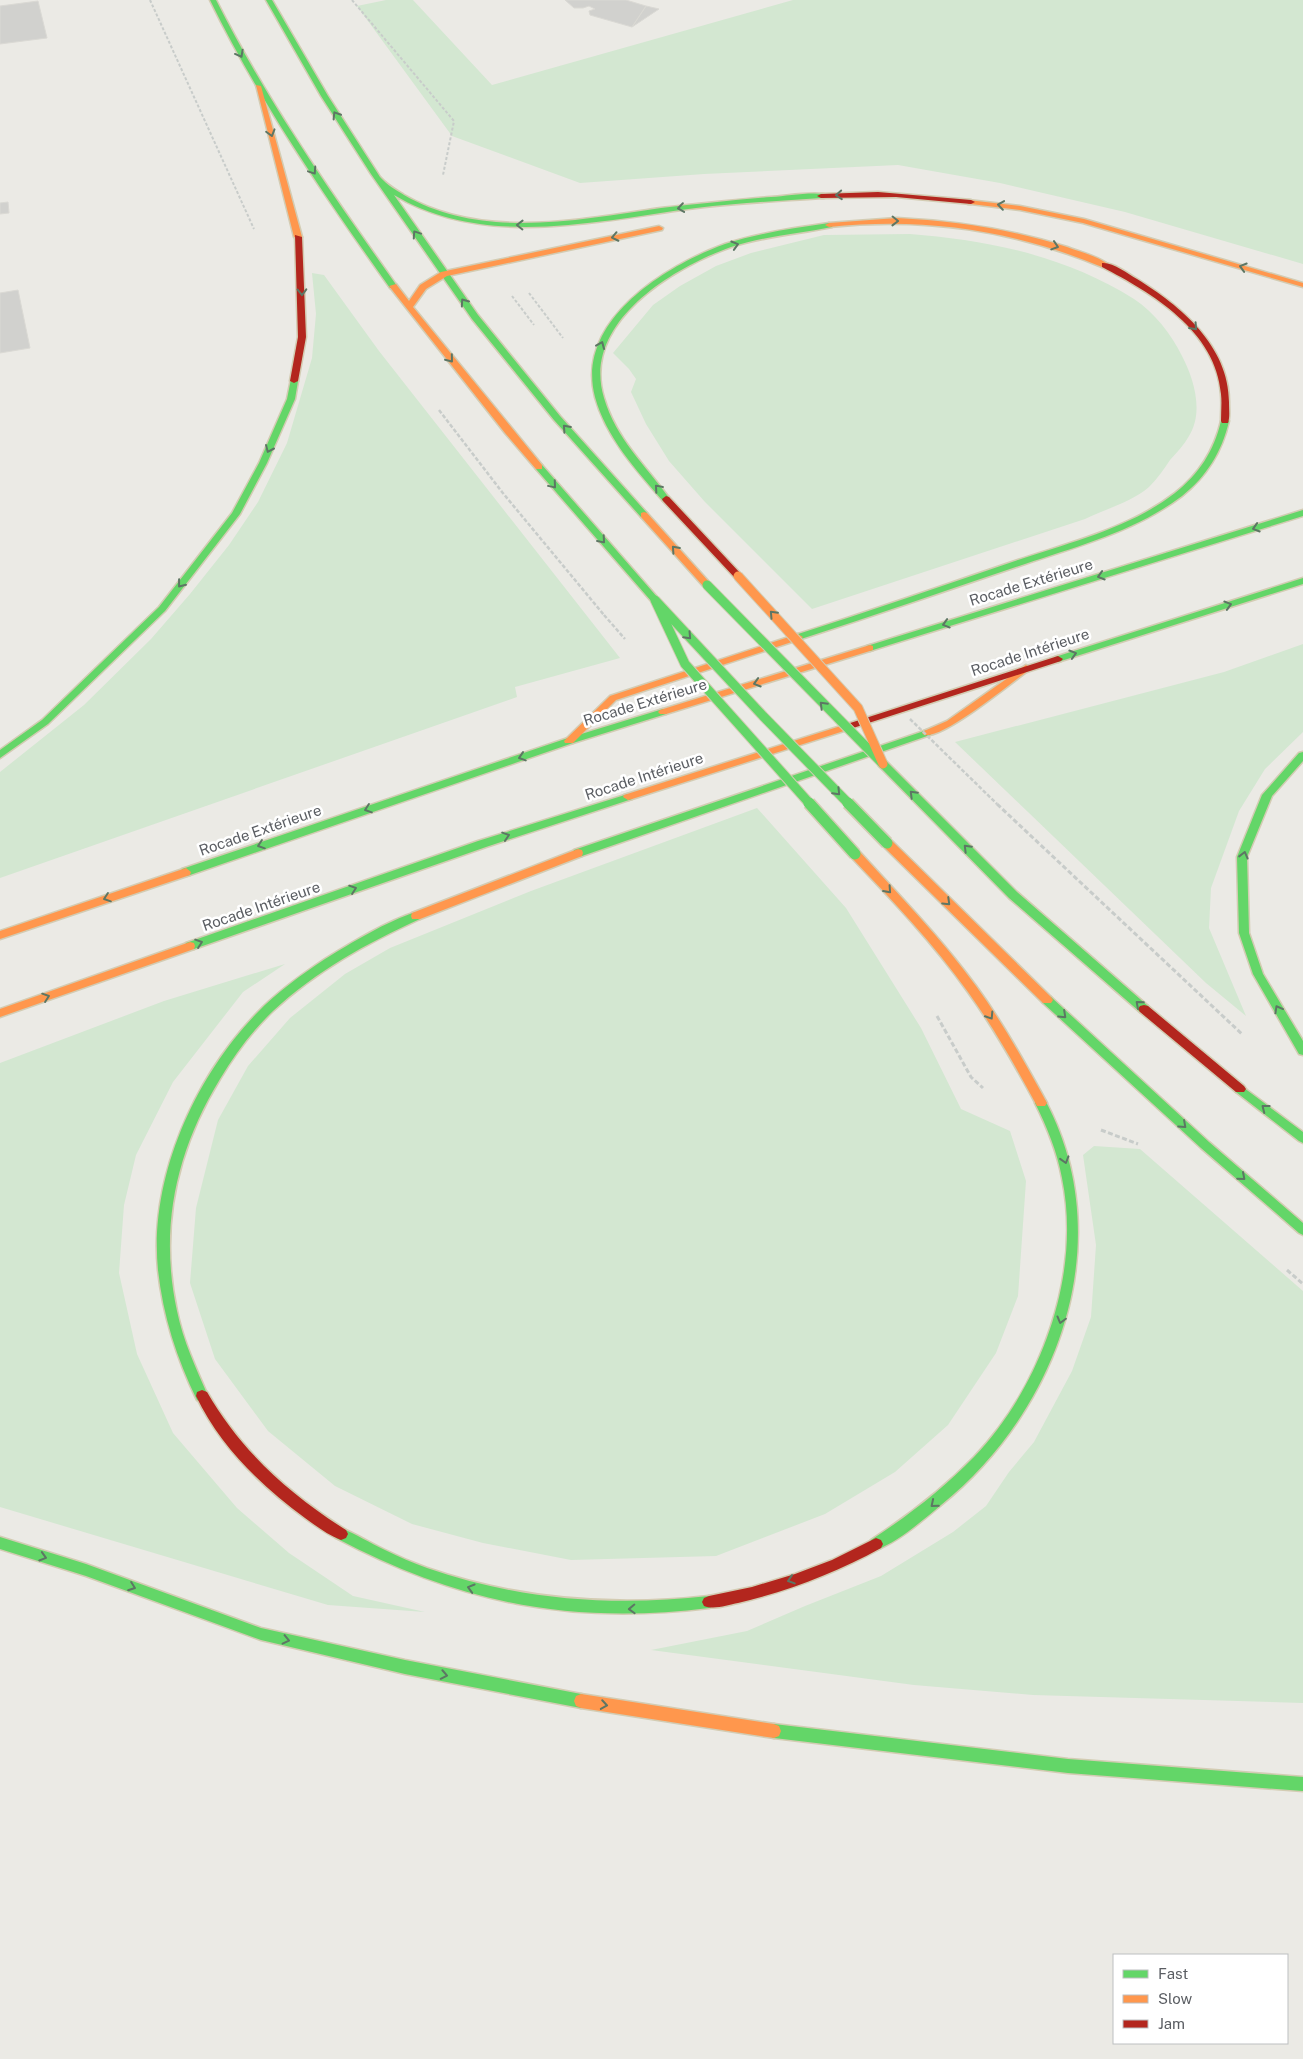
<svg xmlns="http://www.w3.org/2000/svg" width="1303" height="2059" viewBox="0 0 1303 2059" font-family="'Public Sans',sans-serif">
<rect width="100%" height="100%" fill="#ebeae5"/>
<path fill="#d3e7d1" d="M386 0H413L492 85 793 0H1303V264L1125 212 1000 183 898 165 704 174 580 183 452 136 357 6Z
M910 234C988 240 1066 256 1134 299 1155 313 1171 334 1182 356 1194 379 1204 412 1189 436 1184 445 1177 452 1170 460 1164 469 1157 479 1149 487 1133 501 1104 510 1085 519L812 609 705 502 669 461 646 424 631 392 636 379 629 369 613 353 653 305 680 286 716 266 751 253 824 235Z
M312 273 324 275 379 351 620 658 515 687 517 697 0 878V772L84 705 151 639 190 594 229 545 258 502 287 443 312 358 316 314Z
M1303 644V732L1265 769 1239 811 1211 888 1209 928 1246 1016 1206 983 955 742 1224 672Z
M757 808 846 908 921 1028 961 1109 1010 1131 1026 1181 1018 1296 996 1353 948 1425 895 1472 825 1514 716 1556 571 1560 483 1543 412 1524 335 1486 268 1431 215 1359 190 1283 196 1208 218 1120 248 1066 290 1018 345 974 390 948 531 891Z
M285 964 243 992 173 1082 136 1155 124 1205 119 1273 137 1354 173 1433 237 1508 289 1553 353 1596 425 1612 328 1605 0 1507V1063L164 1001Z
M1094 1146 1140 1149 1303 1291V1703L1033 1695 914 1685 651 1650 747 1631 805 1606 881 1576 953 1532 986 1506 1009 1472 1034 1442 1072 1371 1091 1317 1096 1245 1083 1155Z"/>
<path fill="#d1d1ce" stroke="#dad9d4" d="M565 0H626L646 6 632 27 590 15 589 11 595 9 589 6 583 8H574Z
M38 1 47 38 0 44V6Z
M646 6 659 9 632 27Z
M8 202 9 213 0 214V203Z
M18 290 30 348 0 353V293Z"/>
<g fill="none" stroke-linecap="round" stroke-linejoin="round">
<defs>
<path id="fast" d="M210 0H216C268 103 331 193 397 286L396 288H390C324 195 260 102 210 0Z
M266 0H272L328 96 380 177C387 185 396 190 404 195 481 240 578 220 661 208 698 204 734 200 771 197 787 196 807 192 824 194V198H821C779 201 737 203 696 208 596 221 485 249 394 195L478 315 560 416 647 513V517H641L554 420 472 319 371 174 321 96Z
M829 223 833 225 832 227C798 234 764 236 731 247 672 268 581 323 604 398 616 439 646 466 670 499L666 502 663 501C636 470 606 437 595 397 575 321 665 266 725 244 759 233 794 228 829 223Z
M291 379H297L298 381 295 399 267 463 240 514 165 611 48 724 0 758V750L42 720 159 607 232 513 259 463 287 399Z
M1225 418 1229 421C1222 452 1206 477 1182 496 1136 531 1078 546 1025 564 951 589 876 615 801 639H795L793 637 795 635C870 611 944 585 1018 560 1071 542 1130 528 1175 493 1199 474 1214 451 1221 421Z
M539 464 542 465 658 598V602H652L536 469V465Z
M1303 510V516L873 650 870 651 865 648 867 646Z
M1303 578V584L1061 661 1058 662 1053 659 1055 657Z
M663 709 668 712 666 714 573 743 190 875 186 876 181 872 182 869 565 739Z
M927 730 932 733 930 735 582 856 578 857 573 853 574 850Z
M1303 752V761L1272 796 1247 857 1249 933 1263 974 1303 1041V1055L1299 1054 1253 974 1239 933 1237 857 1262 795 1299 753Z
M883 761 887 762 1017 892 1148 1006 1150 1009 1148 1012H1140L1009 898 879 766 878 764Z
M628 794 633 797 632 799 486 847 194 949H186L185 946 186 943 478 841Z
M416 912 421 916 420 919C367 943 316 971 273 1011 252 1031 235 1054 220 1079 176 1151 159 1228 177 1311 183 1341 196 1368 208 1396L207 1400 202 1402 197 1400C177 1359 163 1316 158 1270 149 1179 194 1078 257 1013 277 992 301 975 325 959 351 943 387 921 416 912Z
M1047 996 1051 997 1209 1142 1303 1223V1235L1299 1233 1201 1148 1043 1003 1041 1000Z
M1240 1085 1303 1132V1143L1299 1141 1236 1092 1234 1089 1236 1086Z
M1041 1099 1045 1100C1120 1240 1059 1410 941 1505 923 1520 898 1542 876 1550L871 1548 869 1544 871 1540C909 1515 943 1489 974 1457 1041 1387 1082 1274 1062 1178 1057 1151 1047 1127 1035 1103L1037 1100Z
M341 1528C356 1534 370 1543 385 1550 399 1557 413 1563 427 1568 520 1600 612 1607 709 1596L714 1598 716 1602 714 1606 709 1608C571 1625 459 1603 336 1538L334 1534 336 1530Z
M0 1537 86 1564 261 1628 405 1660 581 1694 586 1696 588 1701 586 1706 581 1708 405 1674 261 1640 86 1576 0 1549Z
M774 1724 1068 1759 1303 1777V1791L1068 1773 774 1738 769 1736 767 1731 769 1726Z"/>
<path id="slow" d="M256 85 261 86 302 237 301 239 294 237Z
M968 200 1020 206 1084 219 1303 283V287L1083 223 1020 210 971 204H968Z
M897 218C955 221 1011 229 1067 247 1080 252 1098 256 1109 265L1102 267C1013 230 925 217 829 227L825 225 829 223Z
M659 226 663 228 662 230 447 276 426 289 413 307 542 465V469H536L505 433 389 286 396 284 409 301 420 285 441 272Z
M644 512 647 513 710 583V587H704L641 517V513Z
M798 634 803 637 801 639 616 700 573 743H565L564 741 610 696Z
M870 645 873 646V650L666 714H660L658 712 660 710Z
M1026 665 1031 668 1029 670C1011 683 942 740 924 735L922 733 924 731 947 721Z
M847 724 850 725 852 727 850 729 632 799 628 800 623 797 624 795Z
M887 839 891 840 1051 997 1053 1000 1051 1003H1043L883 846 882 843 883 840Z
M578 849 582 850 583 853 582 856 420 919H412L411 916 412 913Z
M855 850 859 851C899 895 941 938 976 986 1003 1023 1025 1063 1047 1103L1045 1106H1037C1016 1067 994 1028 968 992 933 943 892 900 851 857L850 854Z
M186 868 191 872 190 875 0 939V931Z
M190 942 194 943 195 946 194 949 0 1017V1009Z
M581 1694 774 1724 779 1726 781 1731 779 1736 774 1738 581 1708 576 1706 574 1701 576 1696Z"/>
<path id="jam" d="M878 192 971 200 975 202 971 204 896 197 821 198 817 196 821 194Z
M295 235 302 237 306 337 298 381 294 383 290 381 298 337Z
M1102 263C1113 262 1128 274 1137 279 1181 306 1230 347 1229 404 1229 410 1230 417 1228 423H1222L1221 421C1221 412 1222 403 1221 394 1216 331 1152 293 1102 267Z
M666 496 669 497 741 574V578H735L663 501 662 499Z
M1058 656 1063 659 1061 661 850 729H844L842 727 844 725Z
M1144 1005 1148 1006 1244 1086 1246 1089 1244 1092H1236L1140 1012 1138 1009 1140 1006Z
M202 1390 207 1392C241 1451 289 1494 346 1530L348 1534 346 1538 341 1540C328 1535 316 1526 305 1518 261 1486 220 1446 196 1396L197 1392Z
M876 1538 881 1540 883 1544 881 1548C836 1573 788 1591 738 1603 728 1605 714 1610 704 1606L702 1602 704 1598 709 1596 752 1587 795 1574 832 1560Z"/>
</defs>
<use href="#fast" stroke="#d3ccb3" stroke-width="3"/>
<use href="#slow" stroke="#d3ccb3" stroke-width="3"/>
<use href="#jam" stroke="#d3ccb3" stroke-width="3"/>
<path stroke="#c8ccca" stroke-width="2" stroke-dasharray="3 2" stroke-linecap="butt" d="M150 0 254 229
M352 0 454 121 443 175
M529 293 563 338
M512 296 534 325"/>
<path stroke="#c8ccca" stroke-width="2.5" stroke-dasharray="4 2" stroke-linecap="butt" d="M439 410 502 492 604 615"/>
<path stroke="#c8ccca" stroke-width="3" stroke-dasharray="5 2.5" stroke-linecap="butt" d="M997 804 1243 1035
M937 1016 971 1077 983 1088
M1101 1130 1138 1144
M1287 1270 1303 1284"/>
<use href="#fast" fill="#63d668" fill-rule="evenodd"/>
<use href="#slow" fill="#ff974d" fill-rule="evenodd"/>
<use href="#jam" fill="#b3261e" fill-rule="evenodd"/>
<defs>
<path id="fast-bridge-far1" d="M707 585 883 764
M655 600 763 716 849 804
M655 600 685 664 810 804"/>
<path id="fast-bridge" d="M809 803 855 854
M848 803 887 843"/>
<path id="slow-bridge" d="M738 576 858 708 883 764"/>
</defs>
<use href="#fast-bridge-far1" stroke="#d3ccb3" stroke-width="11" stroke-linecap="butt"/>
<use href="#fast-bridge" stroke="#d3ccb3" stroke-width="14" stroke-linecap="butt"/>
<use href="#slow-bridge" stroke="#d3ccb3" stroke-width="11" stroke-linecap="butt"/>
<path stroke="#c8ccca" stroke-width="2.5" stroke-dasharray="4 2" stroke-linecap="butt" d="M604 615 625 639
M910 719 997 804"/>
<use href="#fast-bridge-far1" stroke="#63d668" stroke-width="9"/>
<use href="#fast-bridge" stroke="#63d668" stroke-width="11"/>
<use href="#slow-bridge" stroke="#ff974d" stroke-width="9"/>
</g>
<defs><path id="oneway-chevron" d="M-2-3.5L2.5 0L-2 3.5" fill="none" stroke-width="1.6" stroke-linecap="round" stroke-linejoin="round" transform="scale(1.25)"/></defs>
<g stroke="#5d7664">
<use href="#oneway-chevron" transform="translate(240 54) rotate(61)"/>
<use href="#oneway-chevron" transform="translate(336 115) rotate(-122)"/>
<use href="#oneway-chevron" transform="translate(271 133) rotate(74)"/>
<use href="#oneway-chevron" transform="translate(313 171) rotate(56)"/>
<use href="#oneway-chevron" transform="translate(839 195) rotate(176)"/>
<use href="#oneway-chevron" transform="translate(1001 205) rotate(-172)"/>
<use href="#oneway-chevron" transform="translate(681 208) rotate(172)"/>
<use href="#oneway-chevron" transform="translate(895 221) rotate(1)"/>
<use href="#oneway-chevron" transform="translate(520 225) rotate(-179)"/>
<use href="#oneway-chevron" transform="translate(416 234) rotate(-124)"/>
<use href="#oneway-chevron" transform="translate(615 237) rotate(168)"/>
<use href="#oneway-chevron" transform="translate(735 245) rotate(-17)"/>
<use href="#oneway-chevron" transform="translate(1055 246) rotate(18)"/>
<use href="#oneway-chevron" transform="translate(1243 267) rotate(-163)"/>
<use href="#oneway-chevron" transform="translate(302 292) rotate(89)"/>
<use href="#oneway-chevron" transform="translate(464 302) rotate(-125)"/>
<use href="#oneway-chevron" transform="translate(1194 327) rotate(48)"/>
<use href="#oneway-chevron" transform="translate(601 345) rotate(-67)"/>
<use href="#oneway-chevron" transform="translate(450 359) rotate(51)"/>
<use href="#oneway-chevron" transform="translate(566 428) rotate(-132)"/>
<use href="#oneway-chevron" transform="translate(269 449) rotate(114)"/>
<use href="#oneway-chevron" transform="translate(553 485) rotate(50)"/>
<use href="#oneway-chevron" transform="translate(658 488) rotate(-131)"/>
<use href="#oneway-chevron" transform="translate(1256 528) rotate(163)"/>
<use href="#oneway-chevron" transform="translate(602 540) rotate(49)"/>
<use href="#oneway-chevron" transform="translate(675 549) rotate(-132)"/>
<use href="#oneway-chevron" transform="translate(1101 576) rotate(163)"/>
<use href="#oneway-chevron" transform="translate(181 584) rotate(128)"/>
<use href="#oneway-chevron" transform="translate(1228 605) rotate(-17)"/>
<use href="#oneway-chevron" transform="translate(773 614) rotate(-133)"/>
<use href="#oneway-chevron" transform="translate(946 624) rotate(163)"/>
<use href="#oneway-chevron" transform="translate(688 636) rotate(47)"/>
<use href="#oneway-chevron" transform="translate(1073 654) rotate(-17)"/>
<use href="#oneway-chevron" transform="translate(757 683) rotate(163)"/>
<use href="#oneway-chevron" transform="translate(823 705) rotate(-135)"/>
<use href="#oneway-chevron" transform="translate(522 757) rotate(162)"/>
<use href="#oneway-chevron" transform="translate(837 792) rotate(46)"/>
<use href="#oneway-chevron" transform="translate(913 794) rotate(-135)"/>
<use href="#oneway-chevron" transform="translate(368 809) rotate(161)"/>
<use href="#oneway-chevron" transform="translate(506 836) rotate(-18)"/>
<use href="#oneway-chevron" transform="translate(261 845) rotate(161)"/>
<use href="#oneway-chevron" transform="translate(967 848) rotate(-135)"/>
<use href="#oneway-chevron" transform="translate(1244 855) rotate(-76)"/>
<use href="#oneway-chevron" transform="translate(353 889) rotate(-19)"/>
<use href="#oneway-chevron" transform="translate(888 890) rotate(48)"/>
<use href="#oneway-chevron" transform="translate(107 898) rotate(161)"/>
<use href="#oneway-chevron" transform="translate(947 902) rotate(44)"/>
<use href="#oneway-chevron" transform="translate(199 943) rotate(-19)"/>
<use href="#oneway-chevron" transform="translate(46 997) rotate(-19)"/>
<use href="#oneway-chevron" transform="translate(1139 1004) rotate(-139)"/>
<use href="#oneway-chevron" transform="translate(1278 1009) rotate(-119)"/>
<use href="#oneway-chevron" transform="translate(1063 1015) rotate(43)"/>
<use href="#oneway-chevron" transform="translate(990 1016) rotate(57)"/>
<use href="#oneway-chevron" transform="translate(1265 1108) rotate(-142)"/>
<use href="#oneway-chevron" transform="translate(1183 1125) rotate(42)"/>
<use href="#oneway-chevron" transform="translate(1065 1160) rotate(73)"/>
<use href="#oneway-chevron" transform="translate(1242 1177) rotate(41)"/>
<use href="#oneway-chevron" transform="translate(1061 1320) rotate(105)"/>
<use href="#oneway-chevron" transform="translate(934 1504) rotate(140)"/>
<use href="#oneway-chevron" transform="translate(43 1557) rotate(17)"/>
<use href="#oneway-chevron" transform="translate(791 1580) rotate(162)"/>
<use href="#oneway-chevron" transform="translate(132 1587) rotate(20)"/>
<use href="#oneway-chevron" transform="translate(471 1588) rotate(-164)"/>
<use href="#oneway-chevron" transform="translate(632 1609) rotate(178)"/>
<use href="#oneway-chevron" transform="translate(286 1640) rotate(13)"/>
<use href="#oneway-chevron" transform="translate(444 1675) rotate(11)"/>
<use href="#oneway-chevron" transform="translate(604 1705) rotate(9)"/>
</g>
<g text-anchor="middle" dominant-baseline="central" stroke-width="5" stroke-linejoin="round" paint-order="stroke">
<g font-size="15" fill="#5b5e63" stroke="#fff">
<text transform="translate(1031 582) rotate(-17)">Rocade Extérieure</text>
<text transform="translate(1030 652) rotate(-18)">Rocade Intérieure</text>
<text transform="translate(645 702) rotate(-17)">Rocade Extérieure</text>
<text transform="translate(644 776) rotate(-18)">Rocade Intérieure</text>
<text transform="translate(260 830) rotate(-19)">Rocade Extérieure</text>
<text transform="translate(261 906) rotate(-19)">Rocade Intérieure</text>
</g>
</g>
<rect x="1113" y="1954" width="175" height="90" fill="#ffffff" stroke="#bdbfc1"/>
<rect x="1123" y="1970" width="25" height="8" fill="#63d668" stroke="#bdbfc1"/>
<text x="1158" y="1979" font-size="15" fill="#5b5e63">Fast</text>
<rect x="1123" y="1995" width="25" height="8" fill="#ff974d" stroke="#bdbfc1"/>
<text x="1158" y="2004" font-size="15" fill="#5b5e63">Slow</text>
<rect x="1123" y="2020" width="25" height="8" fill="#b3261e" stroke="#bdbfc1"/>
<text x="1158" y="2029" font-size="15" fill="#5b5e63">Jam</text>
</svg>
